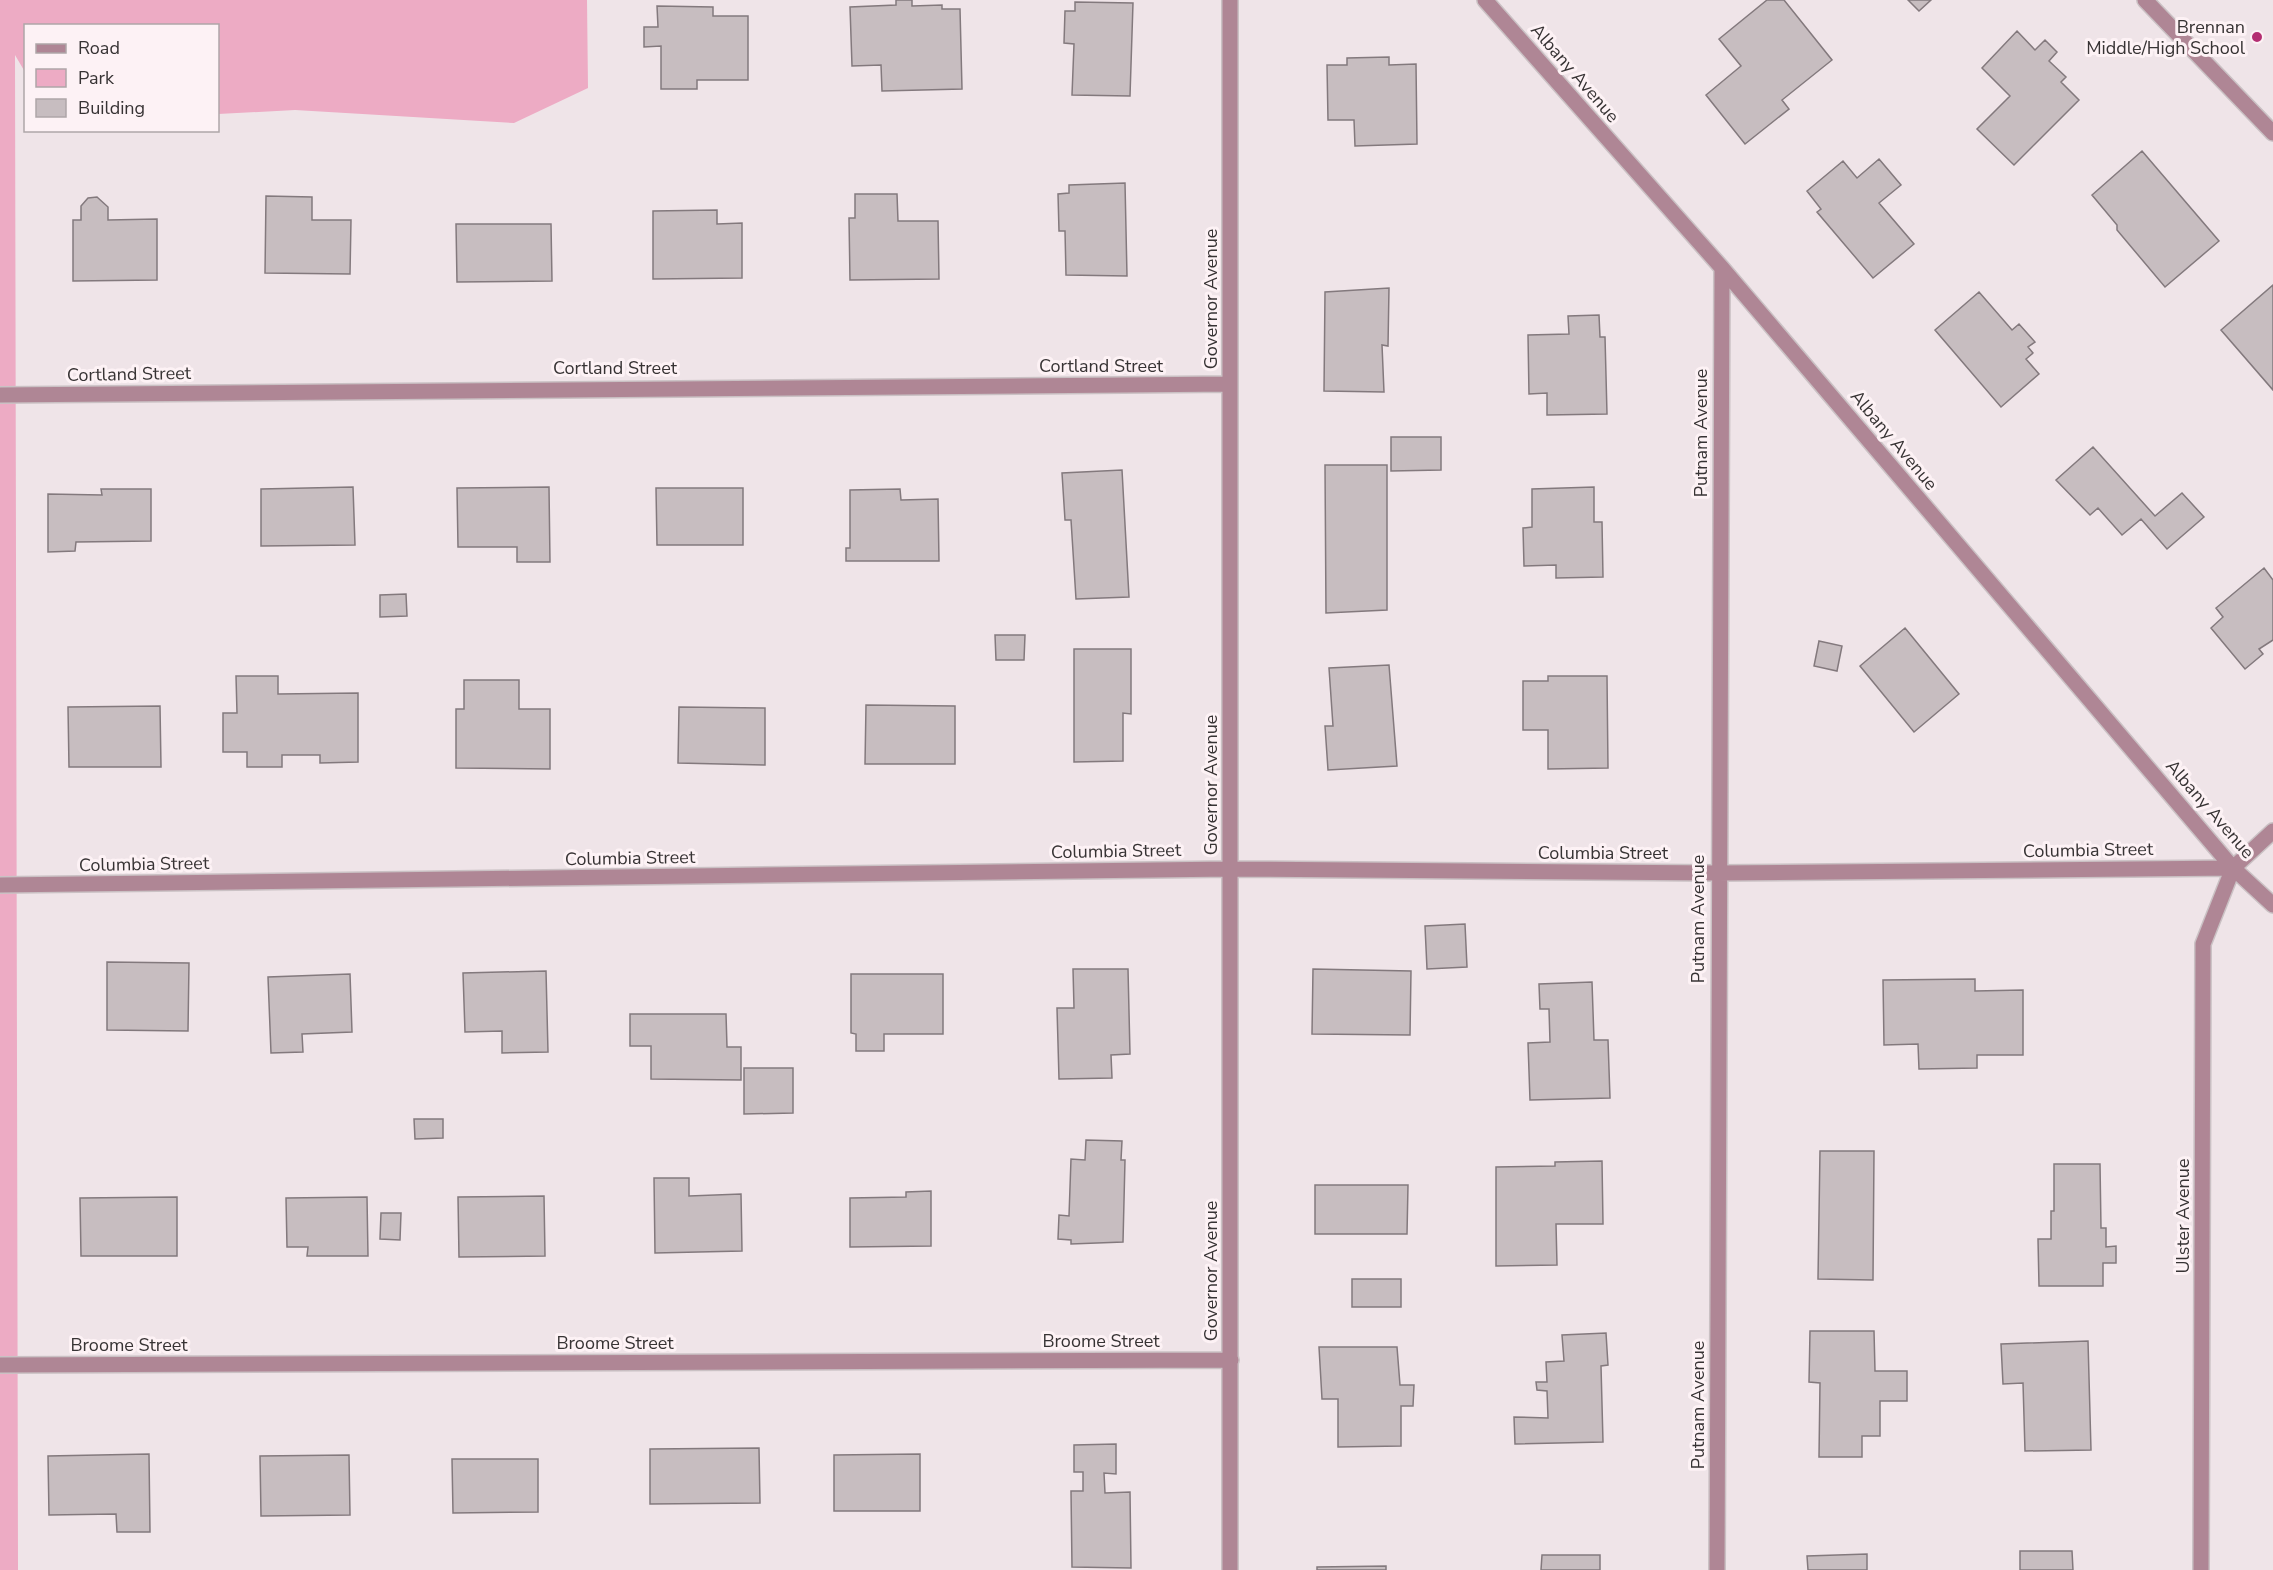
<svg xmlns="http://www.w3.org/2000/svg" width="2273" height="1570" viewBox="0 0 2273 1570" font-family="'Nunito Sans',sans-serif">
<rect width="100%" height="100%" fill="#efe4e8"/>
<path fill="#edabc4" d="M0 0H587L588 88 514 123 295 110 218 114V26H26L25 72 15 55 18 1570H0Z"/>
<path fill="#c7bdc0" stroke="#83797d" stroke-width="1.5" d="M896 0H912V6L942 5V9H960L962 89 882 91 881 65 852 66 850 7 896 5Z
M1767 0H1784L1832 60 1782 100 1789 109 1745 144 1706 95 1741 66 1719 39Z
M1908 0H1931L1919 11Z
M1075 2 1133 3 1130 96 1072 95 1074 44 1064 43 1065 11H1075Z
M657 6 713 7V16H748V80H697V89H661V46L644 47V27H658Z
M2017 31 2035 50 2045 40 2057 52 2049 61 2066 77 2061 82 2079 100 2014 165 1977 129 2010 96 1982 68Z
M1389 57V65L1416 64 1417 144 1355 146 1354 120H1328L1327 65H1347V58Z
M2142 151 2219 241 2165 287 2117 230V225L2092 195Z
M1879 159 1901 185 1879 203 1914 244 1873 278 1817 212 1821 209 1807 191 1843 161 1857 178Z
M1125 183 1127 276 1066 275 1065 231H1059L1058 194 1069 193V185Z
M855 194H897L898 221H938L939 279 850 280 849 218H855Z
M266 196 312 197V220H351L350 274 265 273Z
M97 197 108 207V220L157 219V280L73 281V220H81V206L88 198Z
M717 210V224L742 223V278L653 279V211Z
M456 224H551L552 281 457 282Z
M2273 285V390L2221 330Z
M1389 288 1388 346 1382 345 1384 392 1324 391 1325 292Z
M1979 292 2012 330 2019 324 2035 342 2028 347 2033 353 2026 359 2039 374 2001 407 1935 330Z
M1599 315 1600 337H1605L1607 414 1547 415V393L1529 394 1528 335 1569 334 1568 316Z
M1391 437H1441V470L1391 471Z
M2093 447 2155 516 2182 493 2204 517 2167 549 2141 519 2122 535 2098 508 2090 515 2056 480Z
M1325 465H1387V610L1326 613Z
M1122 470 1129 597 1076 599 1071 520H1065L1062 473Z
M353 487 355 545 261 546V489Z
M549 487 550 562H517V547H458L457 488Z
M1594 487V522H1602L1603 577 1556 578V565L1524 566 1523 528 1532 527V489Z
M656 488H743V545H657Z
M101 489H151V541L76 542 75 551 48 552V494L102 495Z
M900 489 901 500 938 499 939 561H846V548H850V490Z
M2264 568 2273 580V640L2259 649 2263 654 2245 669 2211 628 2223 617 2216 608Z
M406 594 407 616 380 617V595Z
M1905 628 1959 694 1914 732 1860 666Z
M995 635H1025L1024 660H996Z
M1819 641 1842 646 1837 671 1814 666Z
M1074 649H1131V714L1123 713V761L1074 762Z
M1389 665 1397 766 1328 770 1325 726H1333L1329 668Z
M236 676H278V694L358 693V762L320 763V755H282V767H247V752H223V713H237Z
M1548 676H1607L1608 768 1548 769V730H1523V681H1548Z
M464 680H519V709H550V769L456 768V709H464Z
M866 705 955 706V764H865Z
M160 706 161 767H69L68 707Z
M679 707 765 708V765L678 763Z
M1465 924 1467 967 1427 969 1425 926Z
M107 962 189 963 188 1031 107 1030Z
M1073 969H1128L1130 1054 1111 1055 1112 1078 1059 1079 1057 1008H1074Z
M1313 969 1411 971 1410 1035 1312 1034Z
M546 971 548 1052 502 1053V1031L465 1032 463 973Z
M350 974 352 1032 302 1034 303 1052 271 1053 268 977Z
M851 974H943V1034H884V1051H856V1034L851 1033Z
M1975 979V991L2023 990V1055H1977V1068L1919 1069 1918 1044 1884 1045 1883 980Z
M1592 982 1594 1040H1608L1610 1098 1530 1100 1528 1043 1550 1042 1549 1009H1540L1539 984Z
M630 1014H726L727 1047H741V1080L651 1079V1046H630Z
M744 1068H793V1113L744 1114Z
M414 1119H443V1138L415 1139Z
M1086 1140 1122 1141 1121 1160H1125L1123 1242 1071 1244V1240L1058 1239 1059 1215 1069 1216 1071 1159 1085 1160Z
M1820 1151H1874L1873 1280 1818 1279Z
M1602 1161 1603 1224H1556L1557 1265 1496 1266V1167L1555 1166V1162Z
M2054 1164H2100L2101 1228H2106V1247L2116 1246V1263H2103V1286H2039L2038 1239H2051V1211H2054Z
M654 1178H689V1196L741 1194 742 1251 655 1253Z
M1315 1185H1408L1407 1234H1315Z
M931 1191V1246L850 1247V1198L906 1197V1192Z
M544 1196 545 1256 459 1257 458 1197Z
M177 1197V1256H81L80 1198Z
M367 1197 368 1256H307L308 1247H287L286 1198Z
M381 1213H401L400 1240 380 1239Z
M1352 1279H1401V1307H1352Z
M1810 1331H1874L1875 1371H1907V1401H1880V1436H1862V1457H1819L1820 1383 1809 1382Z
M1606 1333 1608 1365 1601 1366 1603 1442 1515 1444 1514 1417 1548 1418 1547 1391 1537 1390 1536 1382H1547L1546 1362 1564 1361 1562 1335Z
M2088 1341 2091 1450 2025 1451 2023 1383 2003 1384 2001 1344Z
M1319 1347H1397L1400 1385H1414L1413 1406H1401V1446L1338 1447V1399H1322Z
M1116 1444V1474L1104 1473 1105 1493 1130 1492 1131 1568 1072 1567 1071 1491H1083V1472H1074V1445Z
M759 1448 760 1503 650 1504V1449Z
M149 1454 150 1532H117L116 1514 49 1515 48 1456Z
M920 1454V1511H834V1455Z
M349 1455 350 1515 261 1516 260 1456Z
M452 1459H538V1512L453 1513Z
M2020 1551H2072L2073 1570H2020Z
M1867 1554V1570H1808L1807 1556Z
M1542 1555H1600V1570H1541Z
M1386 1566V1570H1317V1567Z"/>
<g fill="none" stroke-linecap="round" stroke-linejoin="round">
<defs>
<path id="minor" d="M1230 0V1570
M1485 0 1722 268 2233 868 2273 905
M2145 0 2273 133
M0 395 1230 384
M0 885 1230 869 1717 873 2233 868
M0 1365 1231 1360
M1717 1570 1722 268
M2201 1570 2203 944 2233 868 2273 831"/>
</defs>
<use href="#minor" stroke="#cac1c4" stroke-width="18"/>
<use href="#minor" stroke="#af8695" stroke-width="15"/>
</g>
<circle fill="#b42e72" stroke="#fdf2f5" stroke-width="2" cx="2257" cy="37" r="6"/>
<g text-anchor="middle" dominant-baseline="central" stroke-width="6" stroke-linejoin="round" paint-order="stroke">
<g font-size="18" fill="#373334" stroke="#fdf2f5" text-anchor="end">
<text x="2245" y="27">Brennan<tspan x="2245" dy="21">Middle/High School</tspan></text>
</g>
<g font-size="18" fill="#373334" stroke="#fdf2f5">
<text transform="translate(1575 73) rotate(49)">Albany Avenue</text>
<text transform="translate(1211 299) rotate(-90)">Governor Avenue</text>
<text x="1101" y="366">Cortland Street</text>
<text x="615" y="368">Cortland Street</text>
<text transform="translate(129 374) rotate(-1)">Cortland Street</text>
<text transform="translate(1701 433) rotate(-90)">Putnam Avenue</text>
<text transform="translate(1894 440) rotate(50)">Albany Avenue</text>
<text transform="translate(1211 785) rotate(-90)">Governor Avenue</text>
<text transform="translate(2210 809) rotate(49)">Albany Avenue</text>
<text transform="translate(2088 850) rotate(-1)">Columbia Street</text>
<text transform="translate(1116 851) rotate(-1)">Columbia Street</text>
<text x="1603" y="853">Columbia Street</text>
<text transform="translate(630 858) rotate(-1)">Columbia Street</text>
<text transform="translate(144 864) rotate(-1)">Columbia Street</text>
<text transform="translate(1698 919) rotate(-90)">Putnam Avenue</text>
<text transform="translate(2183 1216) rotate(-90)">Ulster Avenue</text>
<text transform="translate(1211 1271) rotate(-90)">Governor Avenue</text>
<text x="1101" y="1341">Broome Street</text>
<text x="615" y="1343">Broome Street</text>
<text x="129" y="1345">Broome Street</text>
<text transform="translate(1698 1405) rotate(-90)">Putnam Avenue</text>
</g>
</g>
<rect x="24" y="24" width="195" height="108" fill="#fdf2f5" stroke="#aea6a8" stroke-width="1.5"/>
<rect x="36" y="44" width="30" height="9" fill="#af8695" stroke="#aea6a8" stroke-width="1.5"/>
<text x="78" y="54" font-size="18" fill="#373334">Road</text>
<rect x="36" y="69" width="30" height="18" fill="#edabc4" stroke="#aea6a8" stroke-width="1.5"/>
<text x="78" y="84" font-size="18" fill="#373334">Park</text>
<rect x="36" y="99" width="30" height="18" fill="#c7bdc0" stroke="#aea6a8" stroke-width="1.5"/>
<text x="78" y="114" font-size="18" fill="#373334">Building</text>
</svg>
